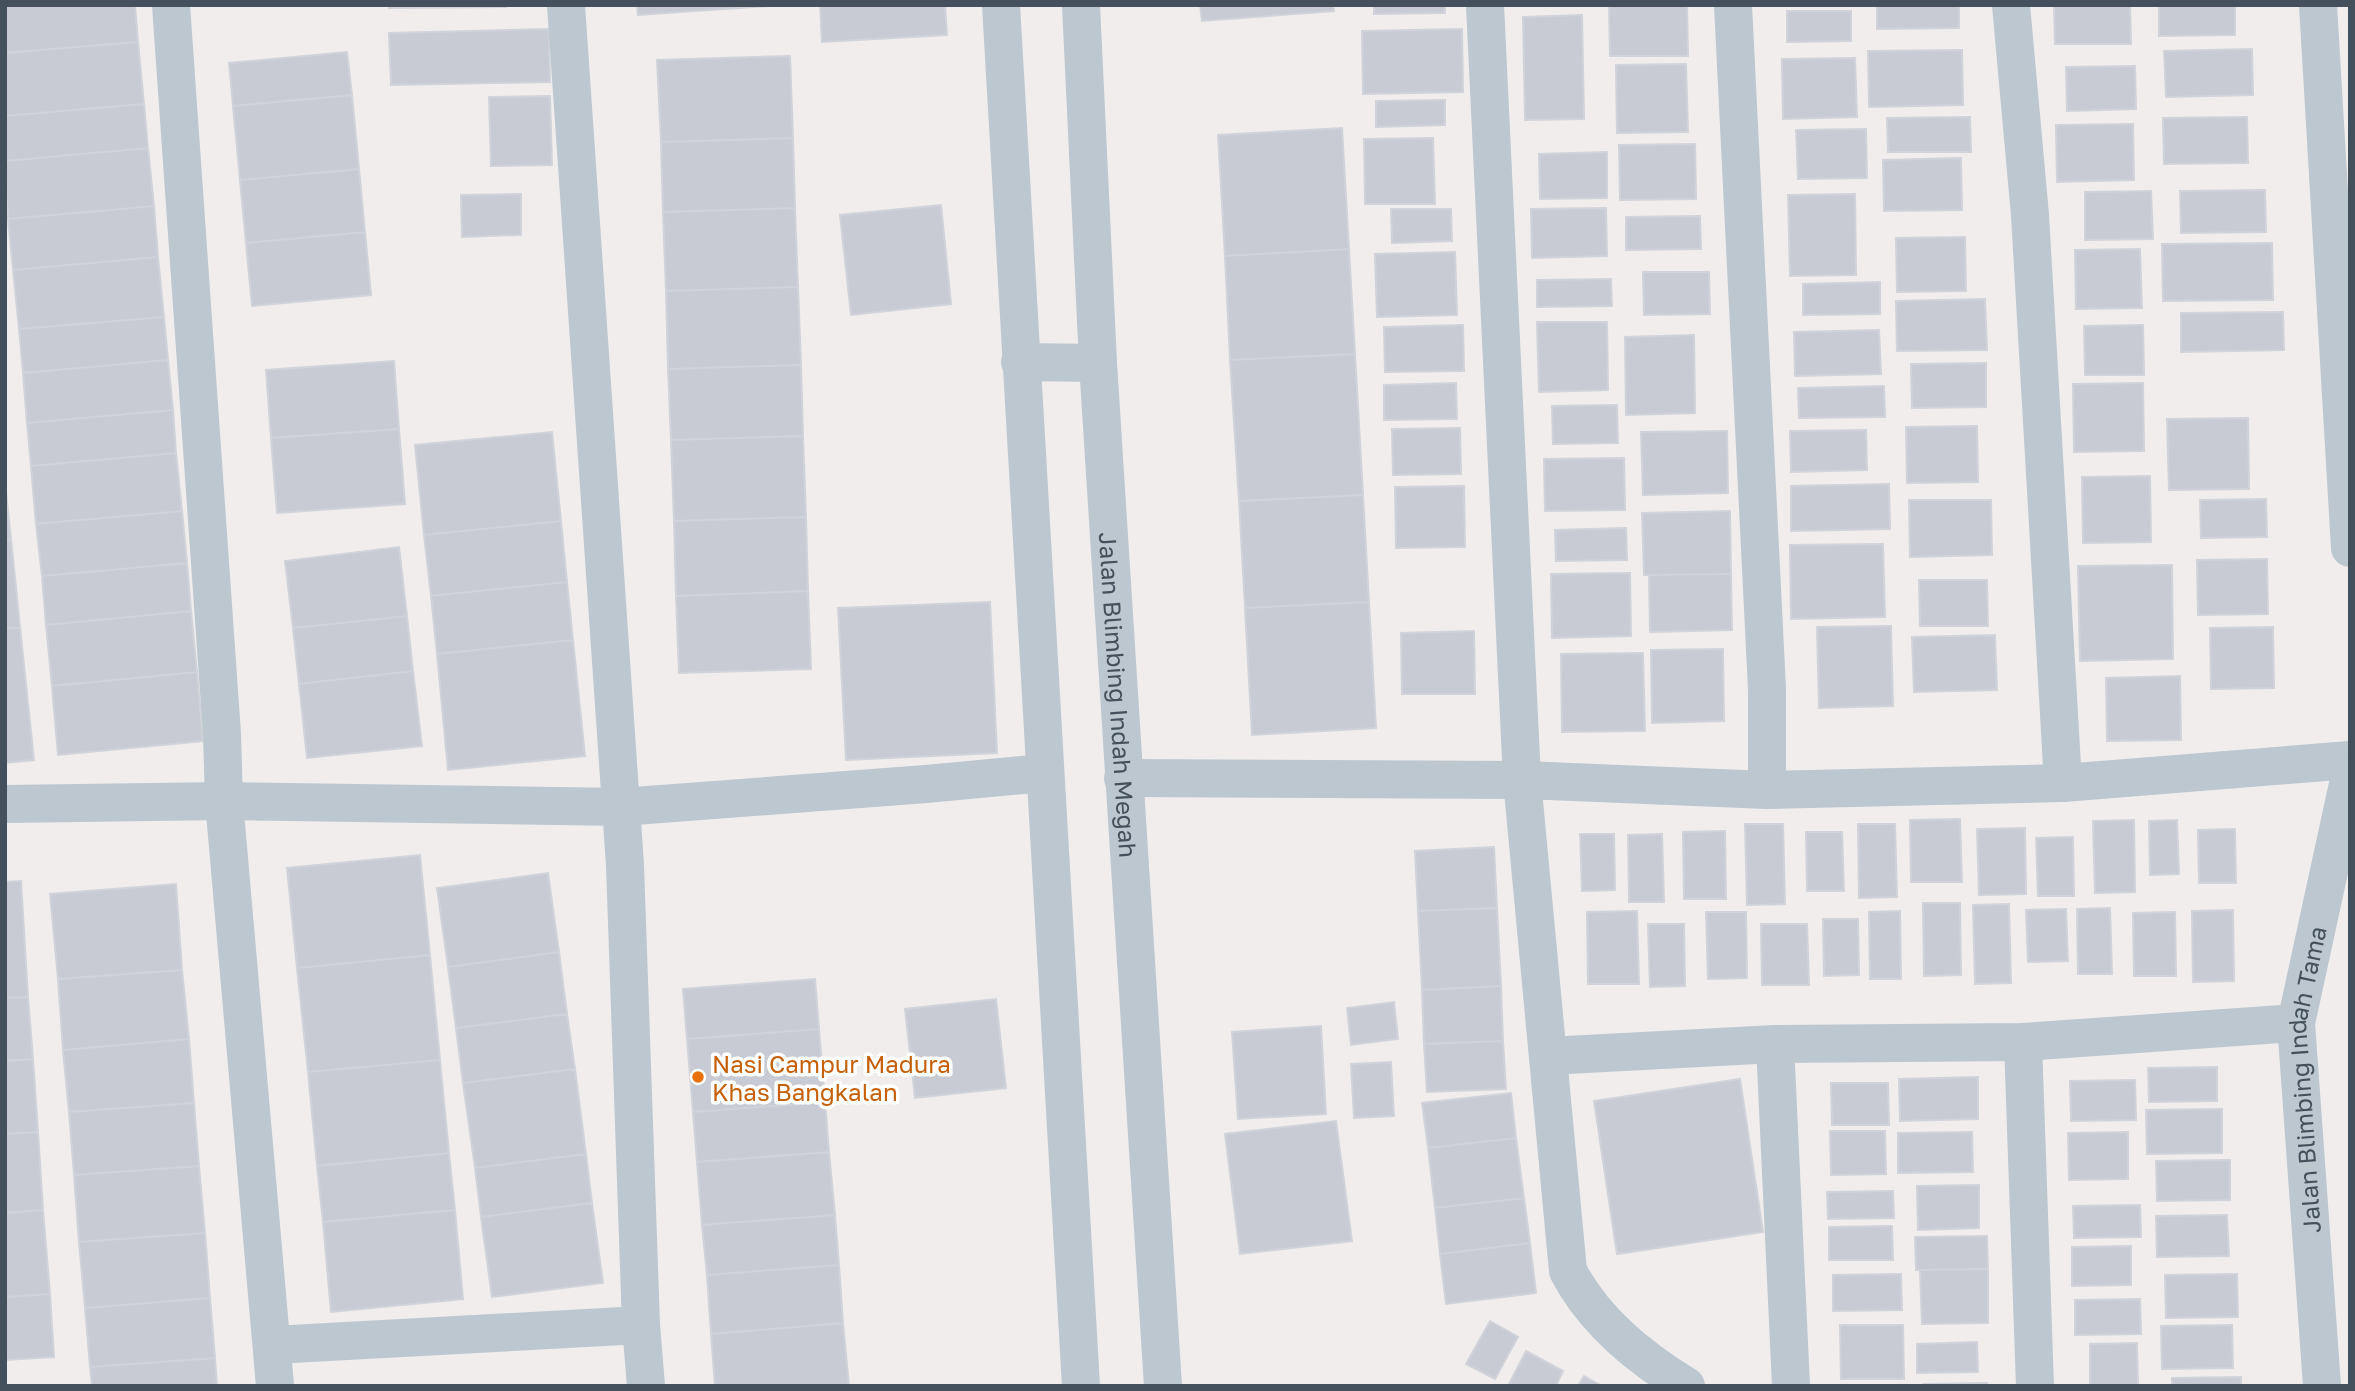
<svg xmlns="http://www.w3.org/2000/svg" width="2355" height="1391" viewBox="0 0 2355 1391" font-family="'Golos Text',sans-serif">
<rect width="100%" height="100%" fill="#f0edec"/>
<path fill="#c8cbd3" stroke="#d0d3d9" stroke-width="2" d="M5 5H135L138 42 5 53Z
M389 5H506V7L389 8Z
M637 5H783L638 15Z
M820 5H945L947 35 822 42Z
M1200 5H1333L1334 11 1202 21Z
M1374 5H1445V13L1374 14Z
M1609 5H1687L1688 56H1610Z
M1877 5H1959V28L1877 29Z
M2054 5H2130L2131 44H2055Z
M2159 5H2235V35L2159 36Z
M1787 11H1851V41L1787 42Z
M1582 15 1584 119 1525 120 1523 17Z
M549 29 550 82 391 85 389 33Z
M1462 29 1463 92 1363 94 1362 31Z
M138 42 144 104 5 116V53Z
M2252 49 2253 95 2166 97 2164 51Z
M1962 50 1963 105 1869 107 1868 51Z
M347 52 352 95 233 106 229 63Z
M790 56 793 138 661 142 657 60Z
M1855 58 1857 117 1783 119 1782 59Z
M1686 64 1688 132 1617 133 1616 65Z
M2135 66 2136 109 2067 111 2066 67Z
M352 95 359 169 240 180 233 106Z
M550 96 552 165 491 166 489 97Z
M1445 100V125L1376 127V101Z
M144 104 148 148 5 161V116Z
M1970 117 1971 152H1888L1887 118Z
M2247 117 2248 163 2164 164 2163 118Z
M2133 124 2134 180 2057 182 2056 125Z
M1342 128 1349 249 1225 256 1218 135Z
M1866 129 1867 178 1798 179 1796 130Z
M793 138 795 208 663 212 661 142Z
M1433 138 1435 204H1365L1364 139Z
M1695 144 1696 199 1620 200 1619 145Z
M148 148 154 206 8 219 5 161Z
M1607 152V198L1540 199 1539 154Z
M1961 158 1962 210 1884 211 1883 160Z
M359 169 365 232 246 243 240 180Z
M2265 190 2266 232 2181 233 2180 191Z
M2151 191 2153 239 2085 240V192Z
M521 194V235L462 237 461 195Z
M1855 194 1856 275 1790 276 1788 195Z
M941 205 951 304 851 315 840 215Z
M154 206 158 257 13 270 8 219Z
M795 208 798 287 666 291 663 212Z
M1606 208 1607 256 1532 258 1531 209Z
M1391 209H1451L1452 241 1392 243Z
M1700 216 1701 249 1626 250V217Z
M365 232 371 295 252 306 246 243Z
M1965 237 1966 291 1897 292 1896 238Z
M2272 243 2273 300 2163 301 2162 244Z
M1349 249 1355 354 1230 360 1225 256Z
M2140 249 2142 308 2076 309 2075 250Z
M1455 252 1457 315 1377 317 1375 254Z
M158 257 164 317 19 329 13 270Z
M1643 272H1709L1710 314 1644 315Z
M1611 279 1612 306 1537 307V280Z
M1880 282V314L1803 315V284Z
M798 287 801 365 668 369 666 291Z
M1985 299 1987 350 1897 351 1896 301Z
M2283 312 2284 350 2181 352V313Z
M164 317 168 360 23 373 19 329Z
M1537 322H1607L1608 390 1539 392Z
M1463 325 1464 371 1385 372 1384 327Z
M2143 325 2144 375H2085L2084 326Z
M1879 330 1881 374 1795 376 1794 332Z
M1694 335 1695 413 1626 415 1625 337Z
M1355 354 1363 495 1239 501 1230 360Z
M168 360 173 410 27 423 23 373Z
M394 361 399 429 271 438 266 370Z
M1986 363V407L1912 408 1911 364Z
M801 365 803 436 671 440 668 369Z
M1456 383 1457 419 1384 420V385Z
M2143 383 2144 451 2074 452 2073 384Z
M1884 386 1885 417 1799 418 1798 388Z
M1617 405 1618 443 1553 444 1552 406Z
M173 410 176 453 31 466 27 423Z
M2248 418 2249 489 2169 490 2167 419Z
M1977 426 1978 482 1907 483 1906 427Z
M1460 428 1461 474 1393 475 1392 429Z
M399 429 405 504 277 513 271 438Z
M1866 430 1867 470 1791 472 1790 431Z
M1727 431 1728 493 1643 495 1641 432Z
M552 432 561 521 424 535 415 445Z
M803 436 806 517 674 521 671 440Z
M176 453 182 511 36 524 31 466Z
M1624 458 1625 510 1545 511 1544 459Z
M2150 476 2151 542 2083 543 2082 477Z
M5 483 11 539 5 540Z
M1889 484 1890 529 1791 531V486Z
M1464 486 1465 547 1396 548 1395 487Z
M1363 495 1369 602 1245 608 1239 501Z
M2266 499 2267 537 2201 538 2200 500Z
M1909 500H1991L1992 555 1910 557Z
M182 511 187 563 42 576 36 524Z
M1730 511 1731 574 1644 575 1642 513Z
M806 517 808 591 676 596 674 521Z
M561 521 567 582 431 596 424 535Z
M1626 528 1627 560 1556 561 1555 530Z
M11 539 20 627 5 629V540Z
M1883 544 1885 617 1791 619 1790 545Z
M399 547 407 616 293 628 285 561Z
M2267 559 2268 614 2198 615 2197 560Z
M187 563 191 611 46 625 42 576Z
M2172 565 2173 659 2080 661 2078 566Z
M1630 573 1631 636 1552 638 1551 574Z
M1731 574 1732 630 1650 632 1649 575Z
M1919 580H1987L1988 626H1920Z
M567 582 573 640 437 654 431 596Z
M808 591 811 669 679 673 676 596Z
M990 602 997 753 846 760 838 608Z
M1369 602 1376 728 1252 735 1245 608Z
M191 611 197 672 52 686 46 625Z
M407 616 413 671 299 684 293 628Z
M1891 626 1893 706 1819 708 1817 627Z
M20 627 34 760 5 763V629Z
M2273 627 2274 688 2211 689 2210 628Z
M1474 631 1475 694H1402L1401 633Z
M1995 635 1997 690 1914 692 1912 637Z
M573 640 585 756 448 770 437 654Z
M1723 649 1724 721 1652 723 1651 650Z
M1643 653 1645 731 1562 732 1561 654Z
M413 671 422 746 307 758 299 684Z
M197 672 203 741 58 755 52 686Z
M2180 676 2181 740 2107 741 2106 678Z
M1960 819 1962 882H1911L1910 820Z
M2134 820 2135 892 2095 893 2093 821Z
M2177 820 2179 874 2150 875 2149 821Z
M1745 824H1783L1785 904 1747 905Z
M1858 824H1895L1897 897 1859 898Z
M2025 828 2026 894 1979 895 1977 829Z
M2235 829 2236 883H2199L2198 830Z
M1725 831 1726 899H1684L1683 832Z
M1806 832H1842L1844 891H1807Z
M1580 834H1614L1615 890 1582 891Z
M1662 834 1664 902H1629L1628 835Z
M2073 837 2074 896H2038L2036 838Z
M1494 847 1497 908 1418 911 1415 851Z
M420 855 430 955 297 968 287 868Z
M548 873 559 952 448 967 437 888Z
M21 881 28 997 5 998V882Z
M176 884 182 970 58 979 50 894Z
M1923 903H1960L1961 975 1924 976Z
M2009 904 2011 983 1975 984 1973 905Z
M1497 908 1501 986 1422 990 1418 911Z
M2110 908 2112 974H2078L2077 909Z
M2066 909 2068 961 2028 962 2026 910Z
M2233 910 2234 981 2193 982 2192 911Z
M1637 911 1639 984H1588L1587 912Z
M1900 911 1901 979H1870L1869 912Z
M1706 912H1746L1747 978 1708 979Z
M2175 912 2176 976H2134L2133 913Z
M1823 919H1858L1859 975 1824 976Z
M1648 924H1684L1685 986 1650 987Z
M1761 924H1807L1809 985H1762Z
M559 952 567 1014 456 1028 448 967Z
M430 955 440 1060 308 1072 297 968Z
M182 970 189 1039 63 1050 58 979Z
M815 979 819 1029 687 1039 683 989Z
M1501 986 1503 1041 1424 1044 1422 990Z
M28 997 33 1059 5 1061V998Z
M996 999 1006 1088 915 1098 905 1009Z
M1394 1002 1398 1039 1351 1045 1347 1008Z
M567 1014 575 1069 463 1083 456 1028Z
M1321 1026 1326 1114 1238 1119 1232 1032Z
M819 1029 825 1102 693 1112 687 1039Z
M189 1039 194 1103 69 1112 63 1050Z
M1503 1041 1506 1089 1427 1092 1424 1044Z
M33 1059 38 1132 5 1134V1061Z
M440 1060 449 1153 317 1166 308 1072Z
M1391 1062 1394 1116 1354 1118 1351 1064Z
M2217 1067V1101L2149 1102 2148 1068Z
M575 1069 586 1154 475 1168 463 1083Z
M1978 1077V1119L1900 1121 1899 1079Z
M1740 1079 1763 1232 1617 1254 1594 1101Z
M2135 1080 2136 1120 2071 1121 2070 1081Z
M1831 1083H1888L1889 1125H1832Z
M1511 1093 1516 1138 1428 1148 1422 1103Z
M825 1102 829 1152 697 1162 693 1112Z
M194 1103 199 1166 74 1175 69 1112Z
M2222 1109V1153L2147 1154 2146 1110Z
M1336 1121 1352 1241 1240 1254 1225 1134Z
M1830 1131H1885L1886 1174 1831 1175Z
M38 1132 43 1210 5 1213V1134Z
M1972 1132 1973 1172 1898 1173V1133Z
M2128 1132V1179L2069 1180 2068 1133Z
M1516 1138 1524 1198 1435 1208 1428 1148Z
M829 1152 835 1215 702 1225 697 1162Z
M449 1153 455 1210 323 1222 317 1166Z
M586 1154 592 1203 481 1217 475 1168Z
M2230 1160V1200L2157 1201 2156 1161Z
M199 1166 205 1233 79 1242 74 1175Z
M1979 1185V1228L1918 1230 1917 1186Z
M1893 1191 1894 1218 1828 1219 1827 1192Z
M1524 1198 1530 1243 1440 1254 1435 1208Z
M592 1203 603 1283 492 1297 481 1217Z
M2140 1205 2141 1237 2074 1238 2073 1206Z
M43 1210 50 1294 5 1297V1213Z
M455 1210 463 1299 331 1312 323 1222Z
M835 1215 839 1265 707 1275 702 1225Z
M2227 1215 2229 1256 2157 1257 2156 1216Z
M1892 1226 1893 1260H1829V1227Z
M205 1233 210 1298 85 1308 79 1242Z
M1987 1236 1988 1269 1916 1270 1915 1237Z
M1530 1243 1536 1293 1446 1304 1440 1254Z
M2131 1246V1285L2072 1286V1247Z
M839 1265 843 1323 711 1334 707 1275Z
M1988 1269V1323L1922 1324 1920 1270Z
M1901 1274 1902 1310 1833 1311V1275Z
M2237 1274 2238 1317 2166 1318 2165 1275Z
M50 1294 54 1357 5 1360V1297Z
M210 1298 215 1358 90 1367 85 1308Z
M2140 1299 2141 1334 2075 1335V1300Z
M1490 1321 1518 1337 1495 1379 1466 1364Z
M843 1323 849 1386H715L711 1334Z
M1840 1325H1903L1904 1379H1841Z
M2232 1325 2233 1368 2162 1369 2161 1326Z
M1977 1342 1978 1372 1917 1373V1344Z
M2137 1343 2138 1386H2090V1344Z
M1526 1351 1563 1371 1556 1386H1508Z
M215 1358 217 1386H92L90 1367Z
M1584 1376 1602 1386H1578Z
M2241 1377V1386H2172V1378Z
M1987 1383V1386H1925L1924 1384Z"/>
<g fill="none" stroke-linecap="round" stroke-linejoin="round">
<g stroke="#bcc7d0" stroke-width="38">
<path d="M171 5 222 734 224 801 275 1386"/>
<path d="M566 5 625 865 641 1325 646 1386"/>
<path d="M1485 5 1522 780 1568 1271C1594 1321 1638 1357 1686 1386"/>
<path d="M1733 5 1767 689V790"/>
<path d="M2011 5 2030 215 2063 783"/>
<path d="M2318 5 2350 548"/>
<path d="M1123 778 1522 780 1767 790 2063 783 2350 760"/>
<path d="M5 804 224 801 621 807 926 784 1044 773"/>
<path d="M2023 1042 2035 1386"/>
<path d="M1775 1044 1791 1386"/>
<path d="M1548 1056 1775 1044 2023 1042 2296 1023"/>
<path d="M273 1345 641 1325"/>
<path id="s1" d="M2322 1386 2296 1023 2350 775"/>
</g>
<g stroke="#bcc7d0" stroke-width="38">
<path d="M1001 5 1081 1386"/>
<path id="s2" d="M1081 5 1098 363 1163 1386"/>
<path d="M1020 362 1098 363"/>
</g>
</g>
<circle fill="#e8710a" stroke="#fff" stroke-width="2.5" cx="698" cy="1077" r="7"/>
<g text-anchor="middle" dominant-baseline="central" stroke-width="7" stroke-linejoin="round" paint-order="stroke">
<g font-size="24" fill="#44505b" stroke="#fff">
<text stroke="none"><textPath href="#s2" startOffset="691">Jalan Blimbing Indah Megah</textPath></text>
<text stroke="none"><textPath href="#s1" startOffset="308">Jalan Blimbing Indah Tama</textPath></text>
</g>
<g font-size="24" fill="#c56008" stroke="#fff" text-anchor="start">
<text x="712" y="1063">Nasi Campur Madura<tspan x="712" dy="28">Khas Bangkalan</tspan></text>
</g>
</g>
<rect width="2355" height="1391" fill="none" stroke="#44505b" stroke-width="14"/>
</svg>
